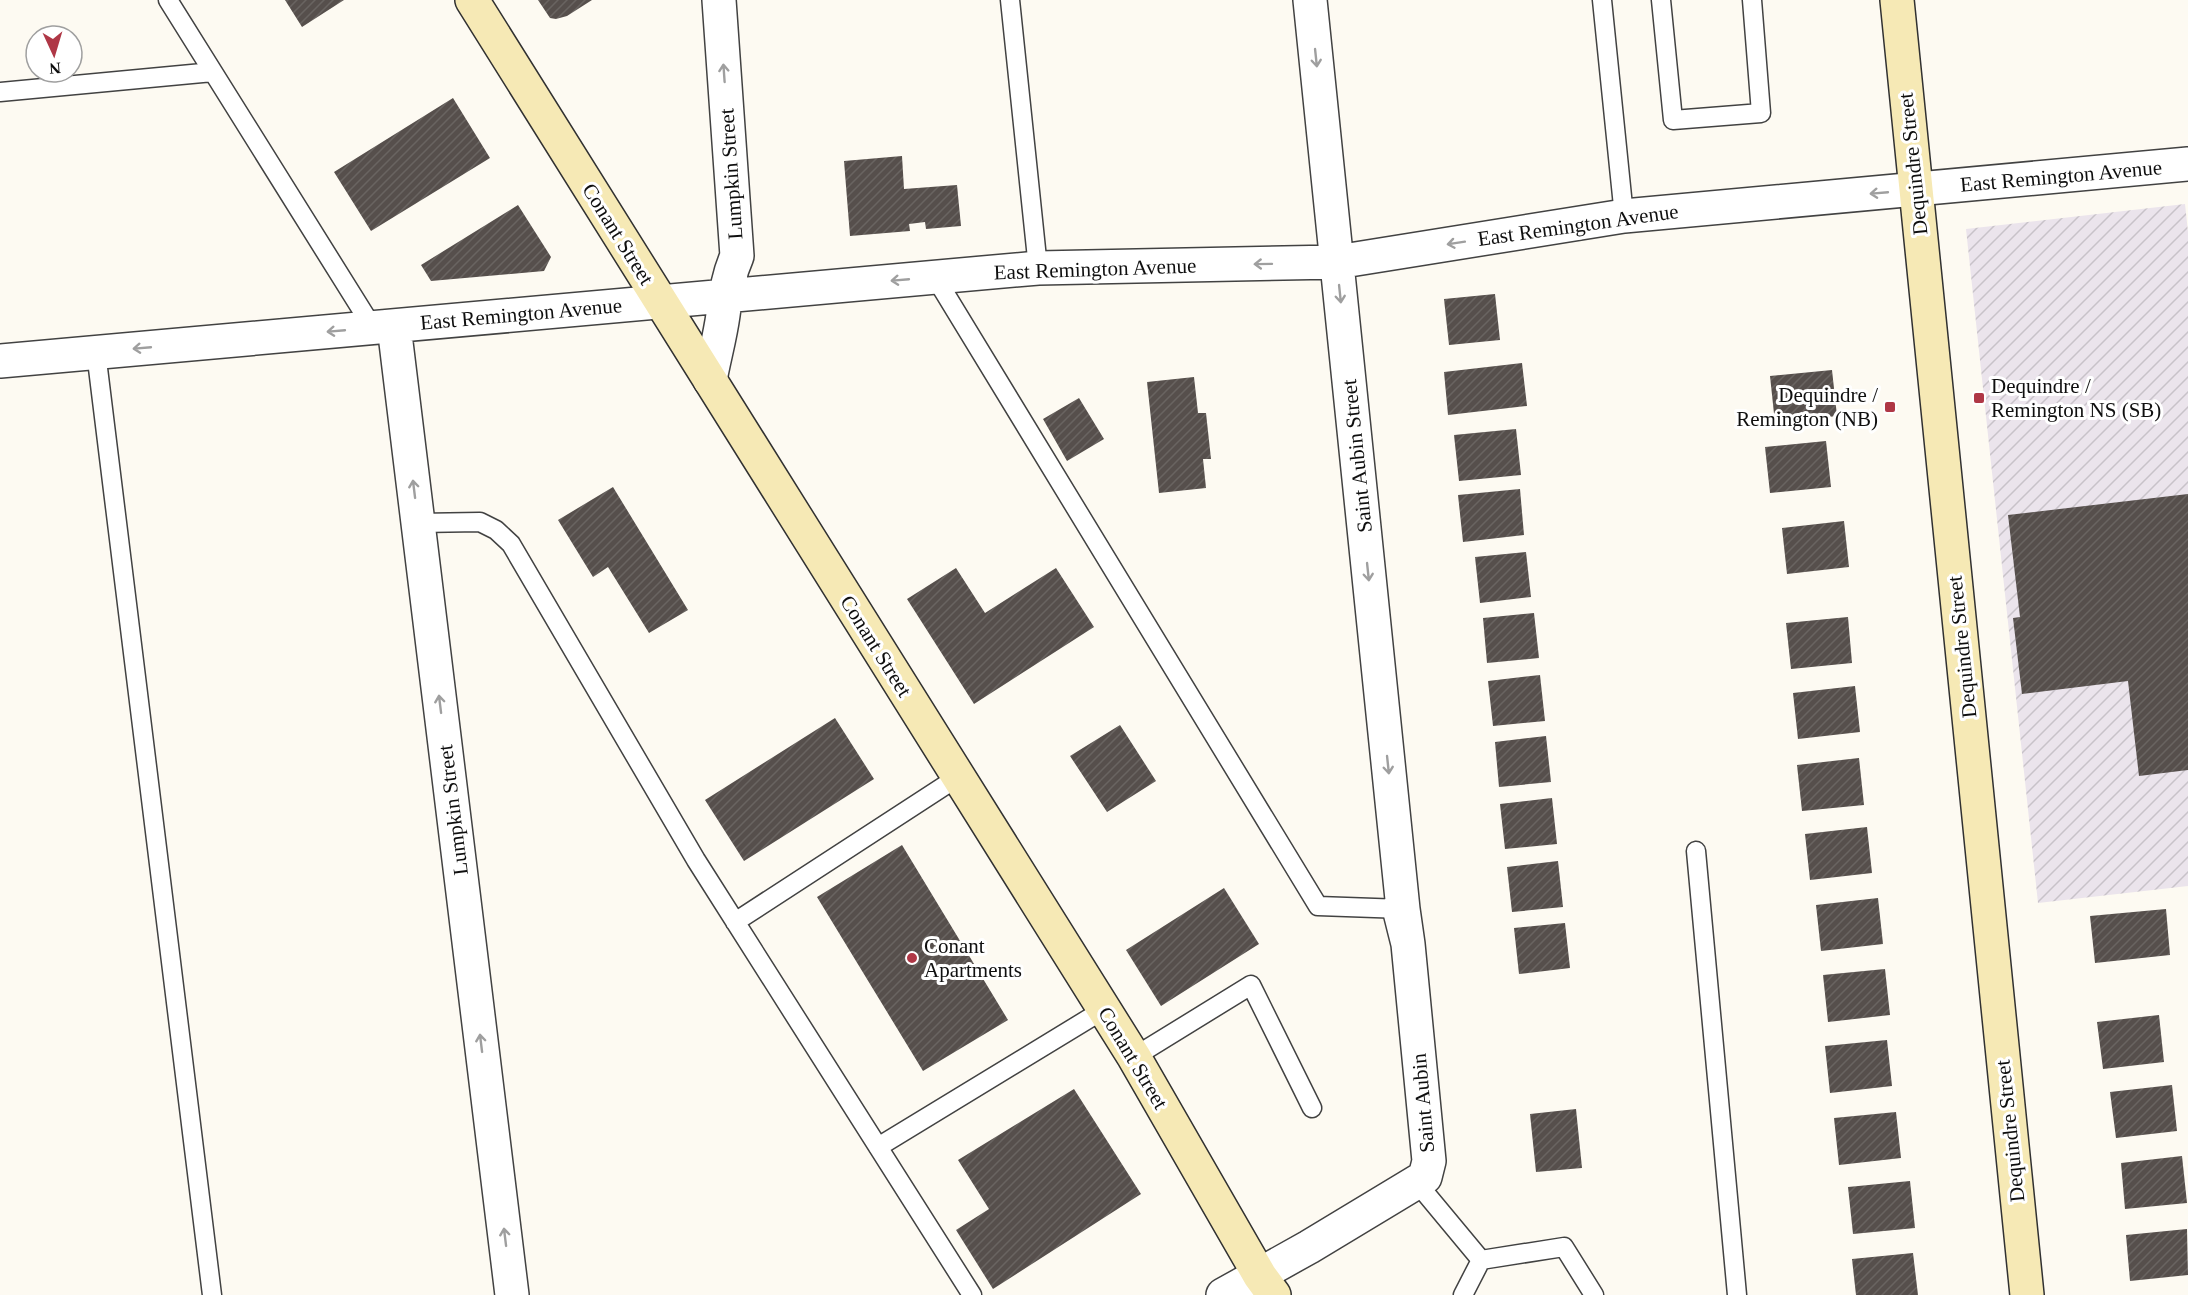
<svg xmlns="http://www.w3.org/2000/svg" width="2188" height="1295" viewBox="0 0 2188 1295" font-family="'Times New Roman',serif">
<defs>
<pattern id="industrial-furrows" width="10" height="10" patternUnits="userSpaceOnUse" patternTransform="scale(1.5)"><rect width="10" height="10" fill="#ebe4ec"/><path d="M-1 1l2-2M0 10L10 0M9 11l2-2" fill="none" stroke="#c8c2c9"/></pattern>
<pattern id="building-hatch" width="6" height="6" patternUnits="userSpaceOnUse" patternTransform="scale(1.5)"><rect width="6" height="6" fill="#564f4c"/><path d="M-1 1l2-2M0 6l6-6M5 7l2-2" fill="none" stroke="#696461"/></pattern>
</defs>
<rect width="100%" height="100%" fill="#fdfaf2"/>
<path fill="url(#industrial-furrows)" d="M2185 204 2188 232V886L2038 903 1966 229Z"/>
<path fill="url(#building-hatch)" d="M285 0H344L302 27Z
M538 0H592L567 16 556 19 550 18Z
M453 98 490 158 371 231 334 172Z
M902 156 904 189 957 185 961 226 926 229 925 222 909 224 910 231 850 236 844 161Z
M518 205 551 257 544 271 431 281 421 265Z
M1495 294 1500 340 1449 345 1444 299Z
M1522 363 1527 406 1448 415 1444 372Z
M1832 370 1837 416 1775 423 1770 376Z
M1194 377 1198 413H1206L1211 459H1203L1206 488 1159 493 1147 382Z
M1079 398 1104 439 1067 461 1043 419Z
M1516 429 1521 475 1459 481 1454 435Z
M1826 441 1831 487 1770 493 1765 447Z
M613 487 688 610 649 633 608 567 593 577 558 520Z
M1520 489 1524 535 1463 542 1458 495Z
M2188 494V770L2139 776 2128 681 2022 694 2013 618 2020 617 2008 515Z
M1844 521 1849 567 1787 574 1782 528Z
M1526 552 1531 597 1480 603 1475 557Z
M956 568 985 613 1056 568 1094 627 974 704 907 599Z
M1534 613 1539 658 1487 663 1483 618Z
M1848 617 1852 663 1791 669 1786 623Z
M1540 675 1545 721 1493 726 1488 681Z
M1855 686 1860 732 1798 739 1793 693Z
M835 718 874 779 744 861 705 800Z
M1120 725 1156 781 1107 812 1070 756Z
M1546 736 1551 782 1499 787 1495 742Z
M1859 758 1864 805 1802 811 1797 765Z
M1552 798 1557 844 1505 849 1500 804Z
M1867 827 1872 873 1810 880 1805 834Z
M902 845 1008 1020 923 1071 817 897Z
M1558 861 1563 907 1512 912 1507 867Z
M1224 888 1259 944 1161 1006 1126 950Z
M1878 898 1883 944 1821 951 1816 905Z
M2166 909 2170 955 2095 963 2090 916Z
M1565 923 1570 968 1519 974 1514 928Z
M1885 969 1890 1015 1828 1022 1823 975Z
M2159 1015 2164 1062 2103 1069 2097 1022Z
M1887 1040 1892 1086 1830 1093 1825 1046Z
M2172 1085 2177 1131 2116 1138 2110 1092Z
M1074 1089 1141 1194 993 1289 956 1230 989 1209 958 1160Z
M1576 1109 1582 1168 1536 1172 1530 1114Z
M1896 1112 1901 1158 1839 1165 1834 1118Z
M2182 1156 2187 1203 2125 1209 2121 1163Z
M1910 1181 1915 1228 1853 1234 1848 1187Z
M2187 1229 2188 1275 2130 1281 2126 1235Z
M1913 1253 1918 1295H1856L1852 1259Z"/>
<g fill="none" stroke-linecap="round" stroke-linejoin="round">
<defs>
<path id="lane" d="M168 0 373 328
M1010 0 1038 268
M1602 0 1624 216
M1661 0 1673 120 1761 113 1752 0
M0 92 213 72
M935 277 1318 906 1403 909
M96 352 212 1295
M418 523 480 522 496 530 511 544 696 860 972 1295
M1696 851 1737 1295
M735 922 958 777
M1134 1057 1251 985 1312 1108
M878 1147 1103 1010
M1417 1183 1481 1260 1564 1247 1594 1295
M1463 1295 1481 1260"/>
<path id="street" d="M1310 0 1403 909 1399 908 1408 944 1403 909
M394 326 512 1295
M0 361 1038 268 1337 262 1624 216 2188 164
M710 380C714 358 720 337 723 315 726 294 728 276 737 256L719 0
M1223 1295 1309 1247 1425 1177 1429 1161 1408 944"/>
<path id="secondary" d="M472 0 1134 1057 1260 1276 1274 1295
M1897 0 2027 1295"/>
</defs>
<use href="#lane" stroke="#424242" stroke-width="21"/>
<use href="#street" stroke="#424242" stroke-width="36"/>
<use href="#secondary" stroke="#313131" stroke-width="36"/>
<use href="#lane" stroke="#fff" stroke-width="18"/>
<use href="#street" stroke="#fff" stroke-width="33"/>
<use href="#secondary" stroke="#f6e9b5" stroke-width="33"/>
</g>
<defs><path id="oneway-shaft" d="M-6 0H5M1.5-3L5.5 0L1.5 3" fill="none" stroke-width="1.6" stroke-linecap="round" stroke-linejoin="round" transform="scale(1.5)"/></defs>
<g stroke="#9f9f9f">
<use href="#oneway-shaft" transform="translate(1316 58) rotate(84)"/>
<use href="#oneway-shaft" transform="translate(724 73) rotate(-94)"/>
<use href="#oneway-shaft" transform="translate(1879 193) rotate(175)"/>
<use href="#oneway-shaft" transform="translate(1456 243) rotate(171)"/>
<use href="#oneway-shaft" transform="translate(1263 264) rotate(179)"/>
<use href="#oneway-shaft" transform="translate(900 280) rotate(175)"/>
<use href="#oneway-shaft" transform="translate(1340 294) rotate(84)"/>
<use href="#oneway-shaft" transform="translate(336 331) rotate(175)"/>
<use href="#oneway-shaft" transform="translate(142 348) rotate(175)"/>
<use href="#oneway-shaft" transform="translate(414 489) rotate(-97)"/>
<use href="#oneway-shaft" transform="translate(1368 572) rotate(84)"/>
<use href="#oneway-shaft" transform="translate(440 704) rotate(-97)"/>
<use href="#oneway-shaft" transform="translate(1388 765) rotate(84)"/>
<use href="#oneway-shaft" transform="translate(481 1043) rotate(-97)"/>
<use href="#oneway-shaft" transform="translate(505 1237) rotate(-97)"/>
</g>
<g fill="#af3746" stroke="#fff" stroke-width="2">
<rect x="1973" y="392" width="12" height="12" rx="3"/>
<rect x="1884" y="401" width="12" height="12" rx="3"/>
<circle cx="912" cy="958" r="6"/>
</g>
<g text-anchor="middle" dominant-baseline="central" stroke-width="6" stroke-linejoin="round" paint-order="stroke">
<g font-size="21" fill="#0f0f0f" stroke="#fff">
<text transform="translate(1913 164) rotate(-96)">Dequindre Street</text>
<text transform="translate(731 174) rotate(-94)">Lumpkin Street</text>
<text transform="translate(2061 176) rotate(-5)">East Remington Avenue</text>
<text transform="translate(1578 225) rotate(-8)">East Remington Avenue</text>
<text transform="translate(618 234) rotate(58)">Conant Street</text>
<text transform="translate(1095 269) rotate(-2)">East Remington Avenue</text>
<text transform="translate(521 314) rotate(-5)">East Remington Avenue</text>
<text transform="translate(1357 456) rotate(-96)">Saint Aubin Street</text>
<text transform="translate(876 646) rotate(58)">Conant Street</text>
<text transform="translate(1962 647) rotate(-96)">Dequindre Street</text>
<text transform="translate(453 810) rotate(-97)">Lumpkin Street</text>
<text transform="translate(1133 1058) rotate(59)">Conant Street</text>
<text transform="translate(1423 1103) rotate(-95)">Saint Aubin</text>
<text transform="translate(2010 1131) rotate(-96)">Dequindre Street</text>
</g>
<g font-size="21" fill="#0f0f0f" stroke="#fff" text-anchor="start">
<text x="1991" y="386">Dequindre /<tspan x="1991" dy="24">Remington NS (SB)</tspan></text>
<text x="1878" y="395" text-anchor="end">Dequindre /<tspan x="1878" dy="24">Remington (NB)</tspan></text>
<text x="924" y="946">Conant<tspan x="924" dy="24">Apartments</tspan></text>
</g>
</g>
<g transform="translate(54 54) rotate(176)"><circle r="28" fill="#ffffff" stroke="#9f9f9f" stroke-width="1.5"/>
<path d="M0-4.5L10 22L0 15L-10 22Z" fill="#af3746"/>
<text y="-9" font-size="16" font-weight="bold" text-anchor="middle" fill="#0f0f0f">N</text>
</g>
</svg>
